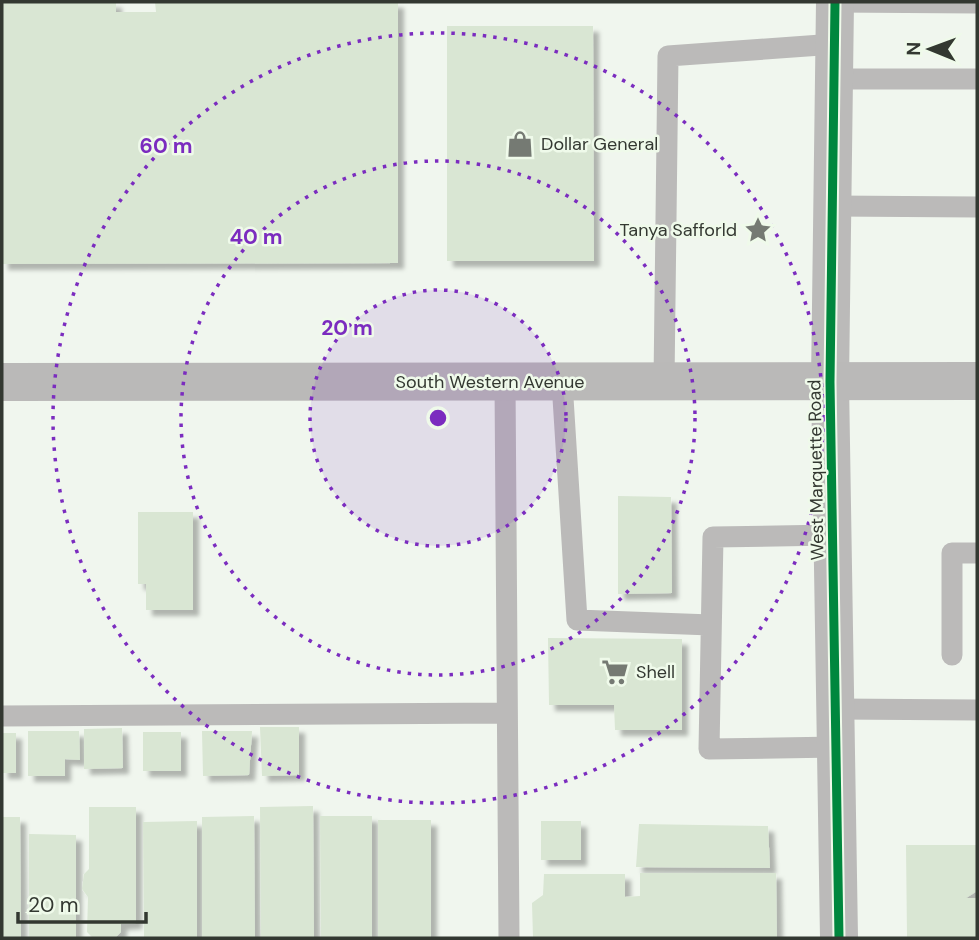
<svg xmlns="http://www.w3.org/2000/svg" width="979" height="940" viewBox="0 0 979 940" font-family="'DM Sans',sans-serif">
<defs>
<filter id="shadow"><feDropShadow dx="6" dy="6" stdDeviation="2" flood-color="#0004"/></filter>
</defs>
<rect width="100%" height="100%" fill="#f0f6ee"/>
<path fill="#d9e6d3" filter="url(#shadow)" d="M2 2H116V12H156L155 2H398V263L2 264Z
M447 26H593L594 261H447Z
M618 496 671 497 672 593 618 594Z
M138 512H193V610H146V584H138Z
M548 638 682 639V730H615L614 705H549Z
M260 727H299V775L262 776Z
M122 728 123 768 84 769V729Z
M28 731H79L80 760 65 759V776H28Z
M202 731H252L249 775 203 776Z
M143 732H181V771H143Z
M2 733H16V773H2Z
M313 806 314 938H261L260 807Z
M89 807H136V923L121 924V932L115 938H93L87 932 88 897 82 889 84 874 89 869Z
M254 816 255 938H202V817Z
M320 816H372V938H321Z
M2 817H20L21 938H2Z
M378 820H431V938H378Z
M197 821V938H144L143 822Z
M541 821H581V860H541Z
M639 824 768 826 770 868 636 867Z
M29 834 76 835V938H29Z
M906 845H977V891L966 898H977V938H907Z
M640 873H776L777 938H533L532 903 543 895 544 874H625V897L640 896Z"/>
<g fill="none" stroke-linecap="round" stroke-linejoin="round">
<path stroke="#bbbab9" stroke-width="21" d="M835 2 977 3
M834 79H977
M833 206 977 207
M505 382 509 938
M562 382 577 620 711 625
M664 382 668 56 835 44
M833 535 713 537 709 749 837 747
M952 655V553H977
M837 709 977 710
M2 716 507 713"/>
<path stroke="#bbbab9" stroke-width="38" d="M835 2 830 382 839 938"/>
<path stroke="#bab9b8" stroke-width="38" d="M2 382 977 381"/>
<defs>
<path id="cycleway" d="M835 2 830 382 839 938"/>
</defs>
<use href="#cycleway" stroke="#effaea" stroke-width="13"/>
<use href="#cycleway" stroke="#00873e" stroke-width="9"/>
</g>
<circle cx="438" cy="418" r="128" fill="#7b2cbf" fill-opacity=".12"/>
<g fill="none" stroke="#7b2cbf" stroke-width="3.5" stroke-dasharray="3.5 7">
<circle cx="438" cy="418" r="128"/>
<circle cx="438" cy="418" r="257"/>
<circle cx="438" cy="418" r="385"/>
</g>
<defs>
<symbol id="shop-bare" viewBox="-9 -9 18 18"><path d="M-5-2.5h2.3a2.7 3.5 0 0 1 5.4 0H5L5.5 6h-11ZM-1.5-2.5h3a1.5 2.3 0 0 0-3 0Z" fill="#757a73" stroke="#effaea" stroke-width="2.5" paint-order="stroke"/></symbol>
<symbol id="sight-bare" viewBox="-9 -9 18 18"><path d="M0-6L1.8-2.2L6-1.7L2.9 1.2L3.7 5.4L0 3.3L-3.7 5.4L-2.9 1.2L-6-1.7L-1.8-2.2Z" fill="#757a73" stroke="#effaea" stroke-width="2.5" paint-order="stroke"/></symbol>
<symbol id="supermarket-bare" viewBox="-9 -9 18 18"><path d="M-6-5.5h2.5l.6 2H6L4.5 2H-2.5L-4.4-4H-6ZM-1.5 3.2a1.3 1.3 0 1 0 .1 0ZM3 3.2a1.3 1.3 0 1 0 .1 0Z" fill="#757a73" stroke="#effaea" stroke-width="2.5" paint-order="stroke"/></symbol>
</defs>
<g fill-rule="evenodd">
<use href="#shop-bare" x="501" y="125" width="38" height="38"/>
<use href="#sight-bare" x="739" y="211" width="38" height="38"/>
<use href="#supermarket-bare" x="596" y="653" width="38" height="38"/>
</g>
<g text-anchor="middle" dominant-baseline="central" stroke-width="5" stroke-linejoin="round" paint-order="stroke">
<g font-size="18" fill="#333831" stroke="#effaea" text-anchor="start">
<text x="541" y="144">Dollar General</text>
<text x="737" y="230" text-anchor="end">Tanya Safforld</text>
<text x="636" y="672">Shell</text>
</g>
<g font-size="18" fill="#333831" stroke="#effaea">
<text x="490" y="382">South Western Avenue</text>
<text transform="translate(816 470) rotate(-91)">West Marquette Road</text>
</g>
</g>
<circle cx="438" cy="418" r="10" fill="#7b2cbf" stroke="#effaea" stroke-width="3.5"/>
<g font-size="21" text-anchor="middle" font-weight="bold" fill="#7b2cbf" stroke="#effaea" stroke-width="5" stroke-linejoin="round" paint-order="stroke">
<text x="166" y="153">60 m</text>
<text x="256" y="244">40 m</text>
<text x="347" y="335">20 m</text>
</g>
<rect width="979" height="940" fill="none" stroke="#333831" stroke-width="7"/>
<g transform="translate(930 49) rotate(271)" stroke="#effaea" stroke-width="5" paint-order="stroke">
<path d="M0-5L12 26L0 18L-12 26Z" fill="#333831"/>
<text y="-10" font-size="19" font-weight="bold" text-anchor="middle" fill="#333831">N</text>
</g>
<path d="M18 912v10h128v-10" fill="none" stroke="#333831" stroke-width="3.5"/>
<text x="28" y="912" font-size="21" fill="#333831" stroke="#effaea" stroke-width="5" paint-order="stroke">20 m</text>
</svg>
